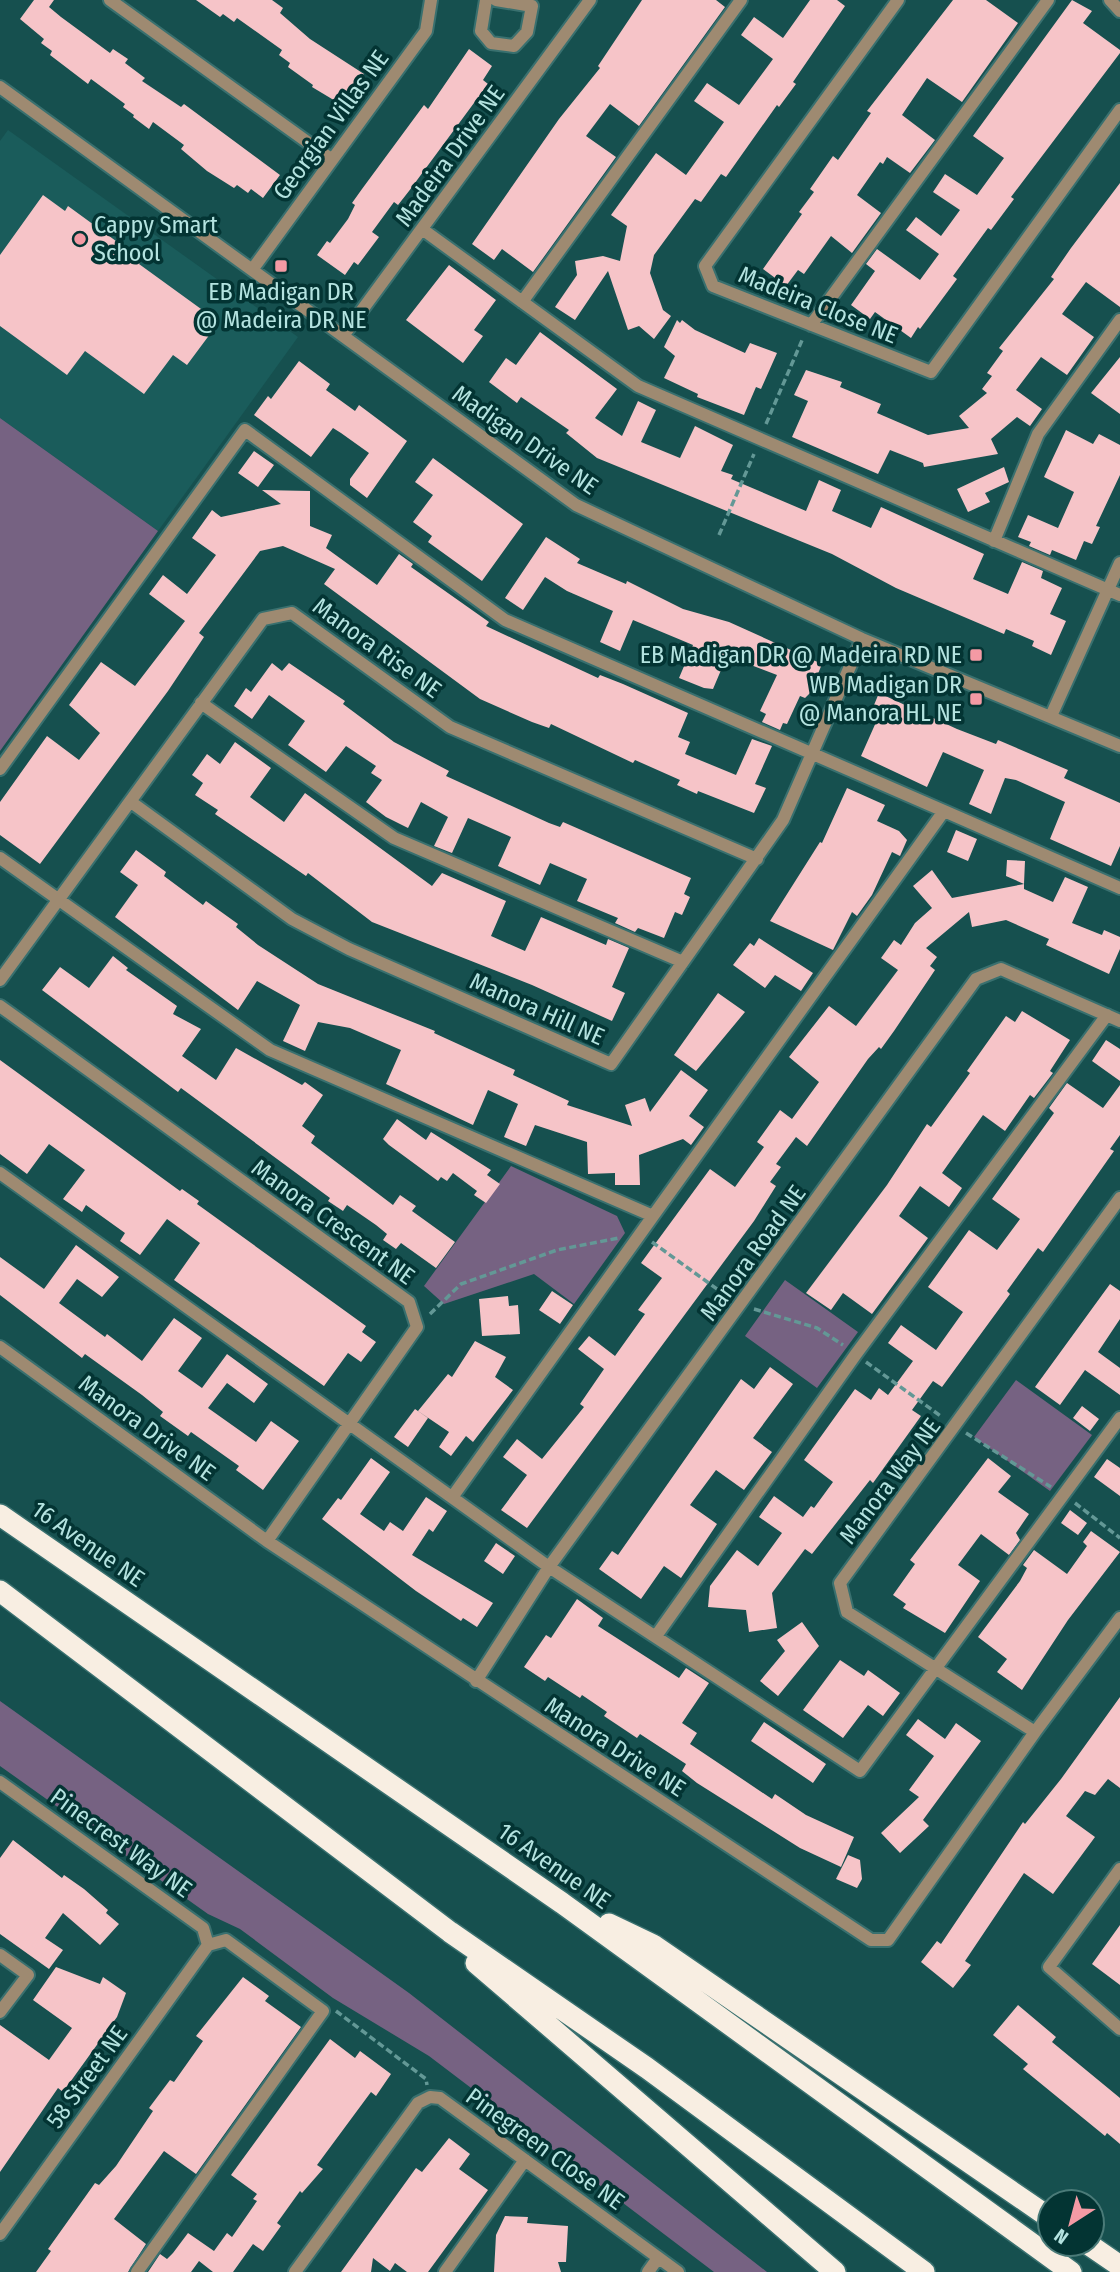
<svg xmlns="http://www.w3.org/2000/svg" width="1120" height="2272" viewBox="0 0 1120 2272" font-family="'Fira Sans Condensed',sans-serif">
<rect width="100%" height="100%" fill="#16504f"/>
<path fill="#1a5c5b" d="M8 130 298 337 158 531 0 418V141Z"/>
<path fill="#766282" d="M0 418 158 531 0 751Z
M511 1166 617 1216 625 1233 574 1304 534 1274 444 1304 424 1286Z
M785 1280 858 1332 817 1388 745 1336Z
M1016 1380 1092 1435 1050 1491 974 1437Z
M0 1701 409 1993 767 2272H714L429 2056 333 1998 240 1929 208 1914 0 1766Z"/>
<path fill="#f6c4c8" d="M34 0H54L49 7 61 17 110 53 113 49 128 59 125 63 145 78 142 81 181 107 184 104 280 175 263 198 251 189 248 193 237 185 234 188 207 171 181 149 184 145 153 122 149 129 133 117 134 115 123 107 125 104 91 79 88 84 50 55 52 51 41 43 44 39 20 19Z
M196 0H272L283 8 280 13 310 39 364 74 342 105 312 87 313 85 288 67 290 63 279 55 282 50 237 18 234 22 223 14 220 17Z
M642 0H716L725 7 639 126 610 104 586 136 616 157 533 272 502 249 494 260 472 244 559 119 600 68 598 66Z
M810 0H837L845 6 793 82 796 84 779 107 777 105 726 177 721 174 701 202 695 199 654 255 650 273 663 310 671 316 654 339 639 326 628 330 608 271 575 320 555 307 577 275 575 261 603 256 620 261 627 226 611 215 656 153 686 175 724 122 694 101 707 83 739 105 773 59 741 35 754 17 783 38Z
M953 0H986L1018 23 962 102 927 78 902 115 935 140 910 173 887 157 883 164 880 162 857 195 881 213 852 253 831 236 804 274 798 270 786 286 763 269 802 214 799 212 814 192 810 189 833 156 838 160 871 113 867 111Z
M1072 0 1092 11 1083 23 1120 50V53L1011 197 1014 199 991 230 988 228 953 276 957 279 920 329 918 327 911 338 875 312 870 319 851 305 875 271 866 264 877 249 920 280 939 254 906 230 916 217 941 236 960 210 933 192 945 174 977 195 1004 158 973 136Z
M469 49 492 66 483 80 488 84 409 191 398 205 394 202 372 232 379 237 358 265 354 262 345 275 317 255 327 241 330 243 348 219 355 205 352 203 362 189 424 105 428 109Z
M1120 183V307L1086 282 1062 314 1094 337 1067 375 1041 357 1016 390 1042 409 1030 426 1017 417 991 439 998 454 924 467 923 463 890 450 878 474 792 437 808 401 794 395 806 370 842 382 840 387 881 404 877 413 928 435 969 428 959 416 987 393 982 389 992 376 987 373 1003 351 999 348 1054 279 1051 277 1071 248Z
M43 195 65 211 68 206 142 260 139 264 219 322 187 365 173 355 144 394 85 351 67 375 0 326V255Z
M449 265 496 300 474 330 483 336 463 363 406 320Z
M677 320 680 323 682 320 695 330 745 353 750 343 777 353 761 389 756 387 744 415 697 397 698 394 664 378 675 356 664 347Z
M540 332 617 389 595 418 622 436 638 401 656 410 641 442 680 458 695 426 733 445 721 471 733 475 731 479 806 511 819 480 841 490 832 511 871 528 881 507 984 554 973 579 1008 594 1022 562 1043 571 1041 578 1062 588 1050 614 1066 621 1051 655 1032 646 1034 641 1006 629 1004 634 896 588 832 554 597 458 566 433 569 430 521 397 517 403 489 382 506 358 516 365Z
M1120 357V414L1091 393Z
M299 361 330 384 326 390 355 411 359 405 407 441 367 498 350 485V479L369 453 341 433 333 428 311 457 254 415 268 396 271 399Z
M1066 430 1093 444 1099 434 1120 445V475L1096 526 1100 527 1092 544 1084 541 1076 560 1052 550 1050 555 1029 546 1031 542 1018 537 1028 515 1058 528 1074 492 1044 477Z
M254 451 274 465 258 487 238 473Z
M433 458 523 524 482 581 428 542 432 536 413 522 433 495 415 482Z
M1004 467 1009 482 985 493 990 502 968 512 957 489Z
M262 490 310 491V526L332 535 326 548 377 585 399 554 413 564 411 567 489 622 486 626 598 678 600 675 623 684 688 713 678 737 690 742 685 754 736 775 752 739 772 746 755 784 766 788 754 813 698 791 697 794 677 785 680 780 635 760 633 763 551 724 549 728 532 722 480 699 324 584 335 569 283 546 260 551 199 633 204 637 168 691 40 864 0 835V802L47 736 79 760 100 733 69 705 101 662 135 686 185 621 149 594 163 575 187 594 216 555 192 538 212 510 221 517 281 504Z
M546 537 580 559 577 563 626 584 627 581 683 609 729 622 822 664 810 693 805 698 800 696 787 724 783 723 780 730 762 722 766 714 760 711 777 675 727 656 713 689 704 688 679 678 693 645 633 620 620 651 600 642 613 611 567 591 545 577 523 610 505 598Z
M272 663 282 671 289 663 345 701 343 704 394 742 449 771 446 776 549 823 560 827 563 822 691 878 684 894 690 897 682 915 675 912 664 938 638 928 635 932 615 923 618 918 577 901 587 879 550 863 540 885 498 866 511 837 468 818 452 853 434 846 448 817 421 802 408 828 386 817 366 802 382 780 371 773 376 766 346 746 326 772 288 745 305 721 269 695 252 719 234 706 246 688 251 692Z
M879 693 957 729 996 744 998 740 1068 770 1064 778 1120 803V846L1111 866 1050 839 1065 802 1016 780 1005 778 991 814 969 804 984 770 943 752 927 787 861 756 877 720 869 717Z
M235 742 271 768 250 797 284 822 305 793 432 886 442 873 506 901 491 936 525 951 541 917 606 945 608 939 629 948 612 987 625 993 612 1021 532 985 372 922 308 873 306 876 215 814 218 810 195 795 203 783 192 775 207 754 220 764Z
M847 788 885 805 877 821 899 831 907 840 900 856 892 852 872 895 857 916 852 912 833 950 770 921 820 842 822 843Z
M956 830 977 839 968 861 947 852Z
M136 850 166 872 164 876 203 905 206 901 238 924 236 927 258 945 318 984 435 1031 434 1033 515 1070 513 1075 569 1101 567 1105 632 1126 625 1105 645 1098 650 1112 681 1070 708 1090 689 1116 704 1127 691 1145 683 1139 639 1155 640 1185H615V1173L588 1174 587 1142 535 1125 526 1146 504 1137 518 1104 488 1090 473 1125 386 1084 401 1050 350 1028 318 1022 305 1051 283 1041 300 1005 257 981 238 1010 115 917 138 885 120 872Z
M1007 860 1025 861 1024 884 1006 876Z
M932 870 952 898 1024 884V889L1053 902 1065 877 1088 887 1072 923 1102 935 1104 930 1120 937V949L1109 974 1046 945 1049 939 1006 920 972 927 969 912 926 948 937 957 930 966 935 970 894 1031 881 1049 879 1047 868 1059 807 1146 796 1137 776 1164 781 1167 770 1182 776 1186 754 1221 527 1528 501 1510 527 1475 503 1457 517 1439 542 1459 584 1407 580 1404 604 1369 578 1349 589 1336 615 1356 645 1314 638 1310 662 1278 641 1263 710 1169 735 1187 764 1147 757 1142 780 1110 792 1119 819 1082 789 1057 829 1006 856 1026 898 970 881 958 894 940 901 945 915 923 932 908 913 886Z
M759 938 813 973 801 991 775 975 765 988 733 965 750 943 754 946Z
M113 956 128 968 126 970 177 1006 173 1014 201 1029 182 1056 216 1080 236 1048 302 1085 305 1082 323 1095 302 1126 315 1136 311 1143 393 1205 400 1195 416 1206 412 1211 455 1242 436 1268 401 1243 396 1249 383 1240 387 1234 376 1225 347 1205 343 1211 328 1201 330 1198 181 1088 178 1092 42 990 60 967 89 988Z
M718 993 745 1012 696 1071 674 1055Z
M1022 1011 1070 1040 1050 1071 1053 1073 1034 1098 1030 1095 1005 1131 983 1115 942 1173 962 1188 949 1207 920 1186 899 1216 928 1238 872 1314 843 1293 831 1310 806 1293 887 1185 927 1124 931 1127 970 1073 967 1071 1006 1016 1015 1022Z
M1106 1040 1120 1049V1081L1092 1061Z
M0 1060 180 1191 182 1189 199 1201 197 1204 366 1326 362 1332 376 1342 361 1362 348 1353 324 1386 174 1280 200 1243 167 1219 140 1255 120 1241 125 1233 86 1205 82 1212 63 1199 85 1170 49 1144 27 1174 0 1154Z
M1067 1083 1103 1108 1120 1085V1135L1110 1149 1114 1151 1043 1252 1038 1248 1007 1291 1010 1294 942 1387 933 1381 912 1410 921 1416 873 1483 870 1480 812 1554 805 1549 772 1593 777 1628 749 1632 746 1610 708 1607 710 1586 737 1550 758 1566 782 1533 759 1517 774 1496 803 1517 811 1506 814 1508 833 1482 804 1460 855 1389 871 1400 879 1388 888 1395 913 1361 888 1343 901 1325 936 1350 963 1312 928 1287 969 1230 997 1250 1020 1219 992 1199 1054 1113 1049 1108Z
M397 1119 426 1140 431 1132 491 1170 487 1175 500 1184 486 1203 474 1195 477 1191 453 1173 447 1181 441 1177 438 1181 389 1145 383 1139Z
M76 1245 119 1277 102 1297 77 1279 59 1303 105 1337 107 1334 142 1361 174 1318 202 1338 178 1371 202 1388 227 1354 268 1384 254 1403 227 1383 208 1408 256 1442 271 1421 299 1441 263 1490 236 1470 239 1466 191 1432 188 1436 160 1416 163 1412 142 1395 85 1354 82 1358 0 1295V1257L44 1289Z
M1110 1284 1120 1291V1319L1098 1352 1120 1368V1395L1085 1370 1060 1405 1035 1387Z
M552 1291 573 1305 560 1324 539 1310Z
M508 1296 509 1306 518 1305 520 1334 482 1336 479 1299Z
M475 1341 506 1357 495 1377 513 1390 473 1442 466 1436 451 1456 439 1447 449 1432 418 1411 448 1374 452 1377Z
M770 1367 793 1384 753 1438 772 1452 744 1490 716 1470 690 1505 717 1524 681 1578 664 1566 641 1599 599 1569 612 1551 618 1555 741 1379 754 1389Z
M1082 1406 1099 1419 1090 1431 1073 1418Z
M415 1409 428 1418 408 1447 394 1437Z
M371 1458 390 1472 360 1514 384 1531 390 1522 403 1531 426 1497 447 1511 433 1532 429 1529 412 1555 493 1603 477 1627 463 1618 461 1621 416 1591 322 1519 338 1498 341 1500Z
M988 1458 1011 1476 998 1492 1029 1514 1016 1533 1020 1540 1009 1555 981 1534 958 1565 980 1581 945 1633 903 1608 906 1604 893 1595 915 1564 910 1560Z
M1107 1459 1120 1468V1496L1094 1477Z
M1070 1510 1087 1523 1078 1535 1061 1523Z
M1091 1531 1120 1552 1068 1620 1022 1690 997 1672 1007 1659 978 1637 1020 1581 1027 1568 1023 1565 1034 1550 1067 1574 1087 1546 1083 1542Z
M496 1543 515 1556 503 1574 484 1561Z
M577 1599 603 1618 598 1626 679 1678 686 1668 709 1683 682 1723 697 1733 690 1744 772 1799 775 1794 806 1815 854 1837 841 1867 800 1848 697 1783 682 1771 686 1764 640 1734 637 1738 604 1716 607 1712 582 1695 580 1698 548 1677 545 1681 524 1667 546 1635 551 1638Z
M802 1622 819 1646 778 1696 760 1681 785 1651 777 1640Z
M840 1660 864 1676 868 1670 900 1693 883 1716 868 1705 843 1738 803 1710Z
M1120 1697V1788L1108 1779 1095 1795 1085 1791 1066 1816 1095 1837 1053 1894 1024 1873 965 1961 971 1965 953 1988 921 1962 937 1941 941 1944 1023 1822 1025 1824 1061 1779Z
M918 1719 945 1739 956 1723 981 1741 923 1820 929 1826 900 1853 881 1833 919 1797 909 1790 934 1756 906 1735Z
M764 1722 826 1764 813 1783 751 1741Z
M13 1840 62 1878 64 1875 84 1889 108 1910 106 1913 119 1924 100 1945 63 1913 45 1938 63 1950 49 1969 0 1934V1858Z
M848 1855 860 1860 862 1879 857 1888 836 1879Z
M1120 1925V1985L1092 1964Z
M56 1967 100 1984 103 1977 126 1993 117 2017 63 2092 58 2088 0 2172V2025L49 2060 72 2028 33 2000Z
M243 1977 269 1996 265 2001 301 2027 196 2174 164 2151 114 2219 146 2244 128 2272H36L51 2251 48 2249 95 2183 99 2185 116 2166 153 2111 149 2108 170 2080 174 2082 203 2041 196 2036Z
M1018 2005 1056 2037 1052 2042 1120 2098V2144L1107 2133 1105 2136 1023 2069 1028 2064 993 2035Z
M330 2039 355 2058 360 2051 391 2074 376 2096 371 2092 317 2165 323 2169 302 2193 300 2191 277 2223 281 2226 263 2251 253 2244 233 2272H213L199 2261 191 2272H148L160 2254 167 2259 173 2253 188 2233 214 2251 227 2233 232 2237 257 2201 253 2199 257 2194 231 2175Z
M449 2138 470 2154 459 2169 488 2190 428 2272H407L395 2263 390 2271 373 2258 371 2272H341L416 2168 422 2172Z
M505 2216 528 2217 527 2223 568 2226 566 2262H558L561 2272H494L496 2235Z"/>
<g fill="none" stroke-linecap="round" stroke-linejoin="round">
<defs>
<path id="minor" d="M110 0 331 159
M486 0 481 31 491 43 514 46 527 32 532 6 496 0
M898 0 705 266 713 286 931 372 1120 110
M1110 0 1120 11
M0 87 576 505 862 639 1120 746
M422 229 638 386 1120 595
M252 270 426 31 431 0
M522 302 741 0
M811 325 1048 0
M343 336 590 0
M994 541 1038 434 1120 320
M201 703 394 838 683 962
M1051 716 1120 563
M0 769 245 430 505 620 944 811 653 1216 270 1050 0 858
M131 802 292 919 349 949 611 1064 783 820 862 639
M944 811 1120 888
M0 980 263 619 292 613 450 727 757 859
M0 1006 409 1302 417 1327 267 1541
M0 1173 549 1567 860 1771 1120 1418
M0 1347 267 1541 871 1940H888L1035 1732 1120 1618
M453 1496 653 1216
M656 1636 856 1354 1107 1015
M476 1681 549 1567 976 979 1001 969 1120 1021
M1035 1732 847 1612 840 1583 1120 1198
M0 1782 203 1928 208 1945
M1120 1869 1049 1967 1120 2029
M0 1955 28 1975 0 2012
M0 2234 208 1945
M137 2272 323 2011 226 1940 208 1945
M295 2272 418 2103 430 2097 440 2098 678 2272
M445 2272 525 2160
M648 2272 658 2258"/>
<path id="highway" d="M0 1515 562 1903 1071 2272
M0 1591 450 1932 647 2068 924 2272
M609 1924 653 1945 1050 2218
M476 1963 835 2272
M1088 2244 1120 2266"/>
</defs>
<use href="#minor" stroke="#39706f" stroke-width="16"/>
<use href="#highway" stroke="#39706f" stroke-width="24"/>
<path stroke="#639896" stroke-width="3.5" stroke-dasharray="7 3.5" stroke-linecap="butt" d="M766 424 803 338
M719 535 754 454
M652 1242 728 1297
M754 1309 817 1328 843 1345
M430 1314 461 1284 557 1250 619 1238
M866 1362 942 1417
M966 1433 1051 1487
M1075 1503 1120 1538
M336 2011 426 2079 427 2085"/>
<use href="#minor" stroke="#9e8a71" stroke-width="12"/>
<use href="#highway" stroke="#f8eee2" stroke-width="21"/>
</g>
<g fill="#f49aa4" stroke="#033433" stroke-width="2.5">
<circle cx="80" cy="239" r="7"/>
<rect x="274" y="259" width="14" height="14" rx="3.5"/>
<rect x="969" y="648" width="14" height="14" rx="3.5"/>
<rect x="969" y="692" width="14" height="14" rx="3.5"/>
</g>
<g text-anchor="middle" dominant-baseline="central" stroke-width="7" stroke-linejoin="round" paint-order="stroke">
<g font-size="24" fill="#b4e3e0" stroke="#033433">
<text transform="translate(331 125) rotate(-54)">Georgian Villas NE</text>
<text transform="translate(450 156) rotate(-54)">Madeira Drive NE</text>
<text transform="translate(818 305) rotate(22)">Madeira Close NE</text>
<text transform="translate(525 440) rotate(35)">Madigan Drive NE</text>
<text transform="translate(377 648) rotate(36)">Manora Rise NE</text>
<text transform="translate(537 1009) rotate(24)">Manora Hill NE</text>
<text transform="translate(333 1222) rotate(36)">Manora Crescent NE</text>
<text transform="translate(753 1253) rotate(-54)">Manora Road NE</text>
<text transform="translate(147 1428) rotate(36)">Manora Drive NE</text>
<text transform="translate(890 1481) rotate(-53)">Manora Way NE</text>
<text transform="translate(88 1544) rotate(35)">16 Avenue NE</text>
<text transform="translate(615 1747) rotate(33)">Manora Drive NE</text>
<text transform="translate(121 1843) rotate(36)">Pinecrest Way NE</text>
<text transform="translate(554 1866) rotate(35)">16 Avenue NE</text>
<text transform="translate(87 2077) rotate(-54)">58 Street NE</text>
<text transform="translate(545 2149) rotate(36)">Pinegreen Close NE</text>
</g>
<g font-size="24" fill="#b4e3e0" stroke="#033433" text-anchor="end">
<text x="94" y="225" text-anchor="start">Cappy Smart<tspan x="94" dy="28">School</tspan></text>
<text x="281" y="292" text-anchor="middle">EB Madigan DR<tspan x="281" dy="28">@ Madeira DR NE</tspan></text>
<text x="962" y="655">EB Madigan DR @ Madeira RD NE</text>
<text x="962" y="685">WB Madigan DR<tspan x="962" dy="28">@ Manora HL NE</tspan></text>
</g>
</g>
<g transform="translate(1071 2223) rotate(216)"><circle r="33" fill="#033433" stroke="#4a7a78" stroke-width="2"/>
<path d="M0-5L12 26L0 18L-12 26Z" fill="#f49aa4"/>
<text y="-10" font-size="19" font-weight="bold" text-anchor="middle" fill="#b4e3e0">N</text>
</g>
</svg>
